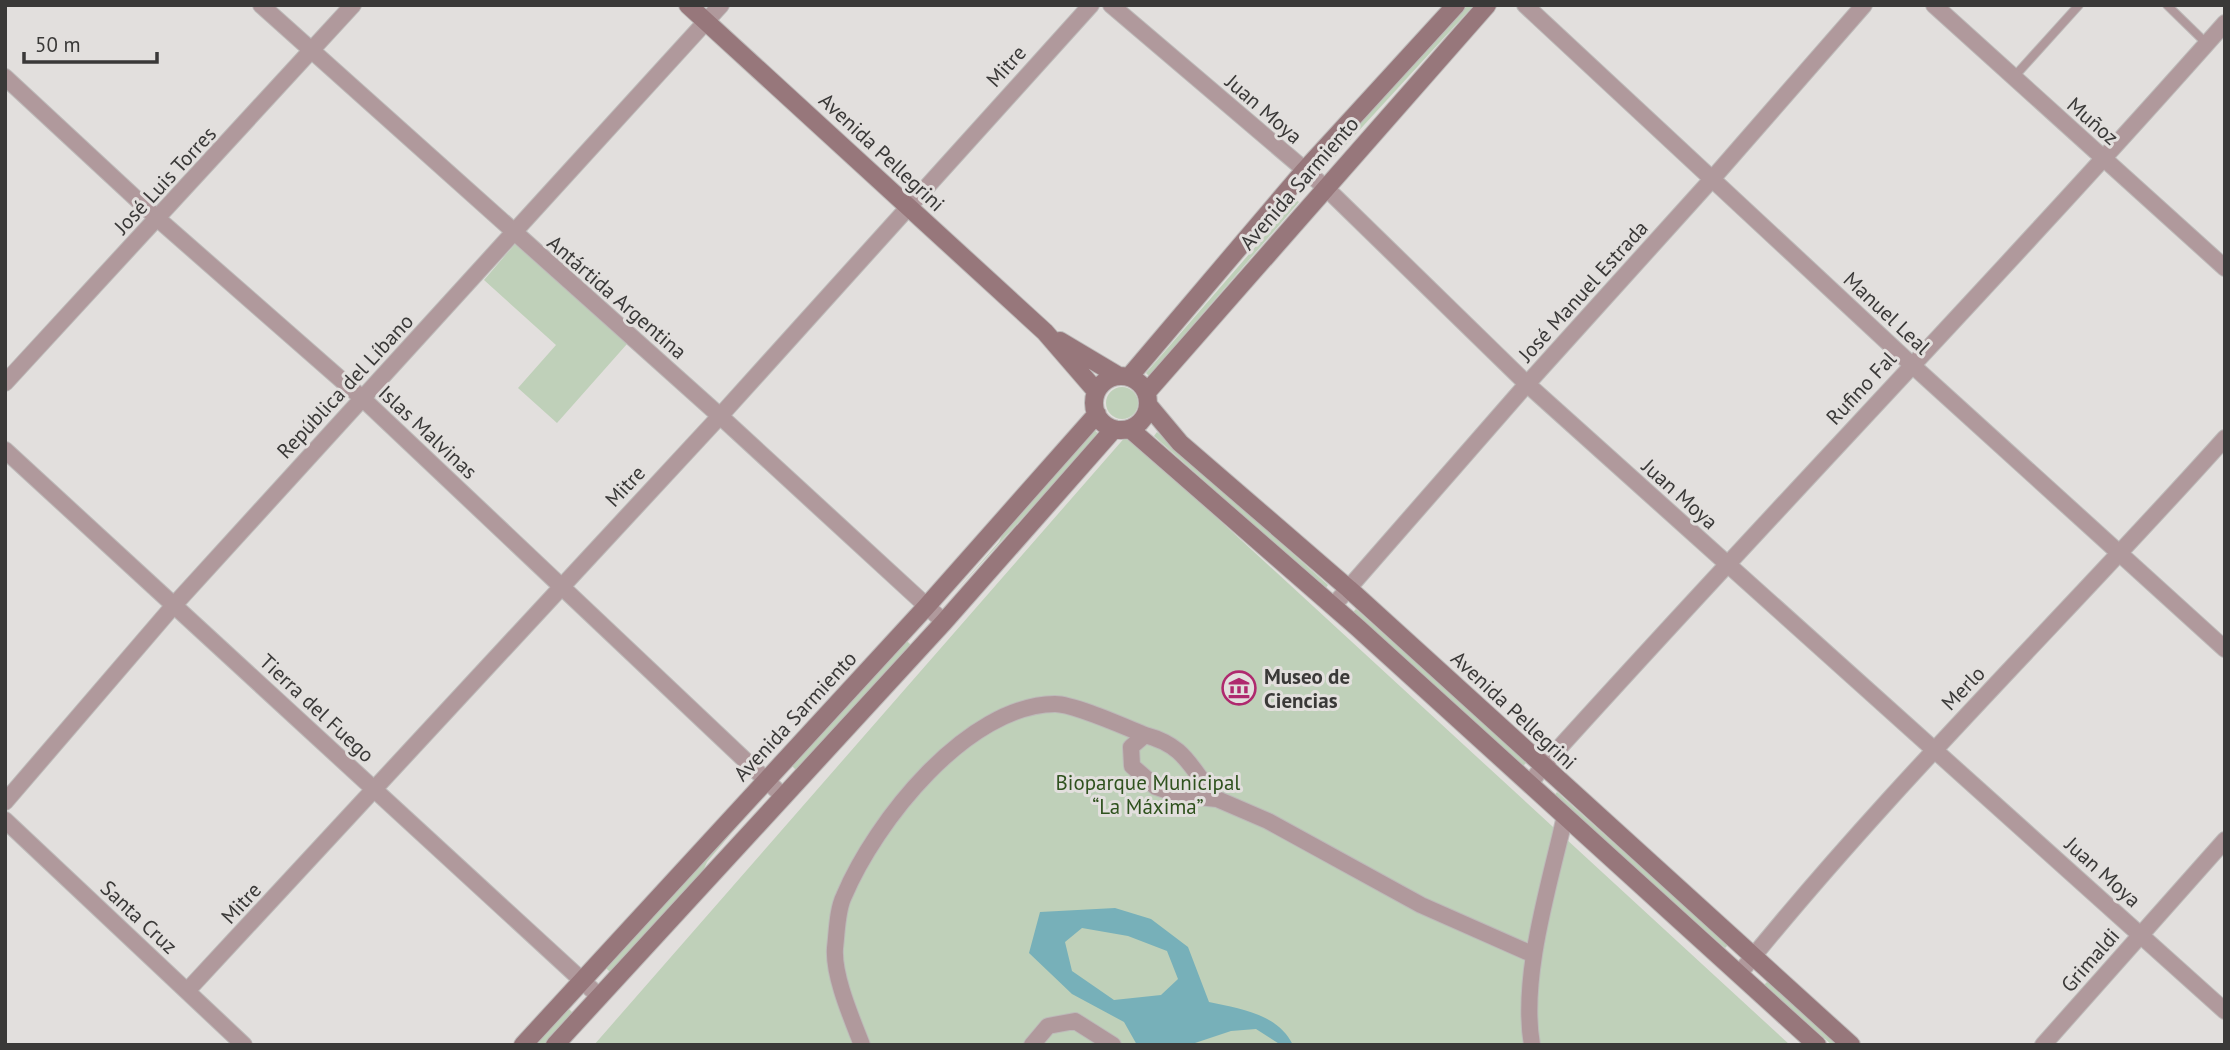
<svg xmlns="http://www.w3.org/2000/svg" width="2230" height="1050" viewBox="0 0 2230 1050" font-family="'PT Sans',sans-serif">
<rect width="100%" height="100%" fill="#e2dfdd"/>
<path fill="#bfd0b9" d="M1468 5H1474L1331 161 1329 158Z
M1296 200 1299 202 1149 376 1146 373Z
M515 244 627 344 557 423 518 388 556 345 484 280Z
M1106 403a16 16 0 1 1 32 0a16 16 0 1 1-32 0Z
M1093 429 1099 434 954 593 999 542 1007 524Z
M1157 432 1328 585 1325 589 1154 436Z
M1127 435 1790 1045H594Z
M1356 609 1527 762 1523 766 1352 613Z
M906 640 912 646 797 771 791 765Z
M1557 792 1728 945 1725 948 1554 796Z
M751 810 707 862 699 880 612 974 606 968Z
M1768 981 1839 1045H1832L1764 985Z
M568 1008 574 1014 546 1045H534Z"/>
<path fill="#77b0b9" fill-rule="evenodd" d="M1115 908 1151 919 1188 947 1209 1002C1240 1009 1277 1013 1293 1045H1281L1256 1029 1231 1031 1189 1045H1137L1124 1022 1072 994 1029 953 1040 912ZM1082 928 1128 936 1167 951 1178 979 1161 995 1114 1000 1072 971 1065 942Z"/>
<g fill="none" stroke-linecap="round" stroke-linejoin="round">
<defs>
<path id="lane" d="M2167 5 2206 43
M2013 78 2079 5"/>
<path id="street" d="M261 5 720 416 944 622
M1111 5 1326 188 1527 384 2225 1011
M1525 5 1912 365 2225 649
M1934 5 2225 268
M5 77 158 219 362 398 784 797
M5 383 353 5
M5 450 600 997
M1333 606 1527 384 1713 178 1864 5
M1530 784 1542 767C1767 517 2002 275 2225 23
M1217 799C1190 769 1187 746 1145 735L1131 747 1132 766 1156 787 1180 795 1217 799 1268 821 1421 905 1534 955
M5 802 175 604 721 5
M5 820 244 1045
M1739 974C1890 786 2064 618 2225 438
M187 991 720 416 1091 5
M862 1045C852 1019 833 976 835 948 837 932 837 910 844 896 875 822 967 705 1055 704 1074 704 1125 727 1145 735
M1032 1045 1048 1026 1075 1021 1113 1045
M1532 1045C1520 977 1550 883 1565 816
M2043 1045 2225 840"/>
<path id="secondary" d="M688 5 1045 332 1096 391
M1060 341 1117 375
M1094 403a27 27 0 1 1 54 0a27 27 0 1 1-54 0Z
M1129 377 1304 171 1456 5
M1147 392 1487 5
M1149 406 1180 443 1349 589 1851 1045
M1130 429 1358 628 1817 1045
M523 1045 926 607 1097 414
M555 1045 944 622 1114 429"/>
</defs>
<use href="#lane" stroke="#bdbab9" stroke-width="10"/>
<use href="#street" stroke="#bdbab9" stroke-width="18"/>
<use href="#secondary" stroke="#bdbab9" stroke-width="20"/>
<use href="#lane" stroke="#b0999c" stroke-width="8"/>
<use href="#street" stroke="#b0999c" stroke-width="16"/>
<use href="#secondary" stroke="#97777b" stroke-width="18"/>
</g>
<defs>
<symbol id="museum-ring" viewBox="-11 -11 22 22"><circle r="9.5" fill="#e2dfdd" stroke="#af296e" stroke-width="1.5"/><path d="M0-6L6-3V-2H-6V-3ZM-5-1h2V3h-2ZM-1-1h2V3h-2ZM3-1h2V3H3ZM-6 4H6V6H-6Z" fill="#af296e"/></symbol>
</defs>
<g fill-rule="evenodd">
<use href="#museum-ring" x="1220" y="669" width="38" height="38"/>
</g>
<g text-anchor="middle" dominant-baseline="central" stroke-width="6" stroke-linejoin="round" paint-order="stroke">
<g font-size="21" fill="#3a3938" stroke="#e2dfdd">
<text transform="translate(1006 66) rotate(-48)">Mitre</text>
<text transform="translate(1264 109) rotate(41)">Juan Moya</text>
<text transform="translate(2093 121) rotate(41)">Muñoz</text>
<text transform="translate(882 152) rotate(43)">Avenida Pellegrini</text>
<text transform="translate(165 180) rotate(-47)">José Luis Torres</text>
<text transform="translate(1299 183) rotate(-49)">Avenida Sarmiento</text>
<text transform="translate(1583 291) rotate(-48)">José Manuel Estrada</text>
<text transform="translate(617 297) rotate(41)">Antártida Argentina</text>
<text transform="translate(1887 313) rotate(43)">Manuel Leal</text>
<text transform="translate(345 386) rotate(-47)">República del Líbano</text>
<text transform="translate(1861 388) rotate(-47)">Rufino Fal</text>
<text transform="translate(428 432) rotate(43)">Islas Malvinas</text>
<text transform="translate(625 486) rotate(-47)">Mitre</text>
<text transform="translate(1680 494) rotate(42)">Juan Moya</text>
<text transform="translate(1963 688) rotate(-46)">Merlo</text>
<text transform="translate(317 708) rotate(43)">Tierra del Fuego</text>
<text transform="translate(1514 710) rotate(43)">Avenida Pellegrini</text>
<text transform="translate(795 716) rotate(-47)">Avenida Sarmiento</text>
<text transform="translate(2103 872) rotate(42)">Juan Moya</text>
<text transform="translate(241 903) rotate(-47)">Mitre</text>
<text transform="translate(139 917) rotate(43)">Santa Cruz</text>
<text transform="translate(2090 960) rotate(-49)">Grimaldi</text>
</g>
<g font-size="21" font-weight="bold" fill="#3a3938" stroke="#e2dfdd" text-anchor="start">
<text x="1264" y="676">Museo de<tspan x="1264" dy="24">Ciencias</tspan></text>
</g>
<g font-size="21" fill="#2f521e" stroke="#e2dfdd">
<text x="1148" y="782">Bioparque Municipal<tspan x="1148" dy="24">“La Máxima”</tspan></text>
</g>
</g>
<rect width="2230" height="1050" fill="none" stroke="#3a3938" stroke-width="14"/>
<path d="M24 52v10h133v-10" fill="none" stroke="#3a3938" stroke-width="3.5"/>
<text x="35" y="52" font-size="21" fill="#3a3938" stroke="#e2dfdd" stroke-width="5" paint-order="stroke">50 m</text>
</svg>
